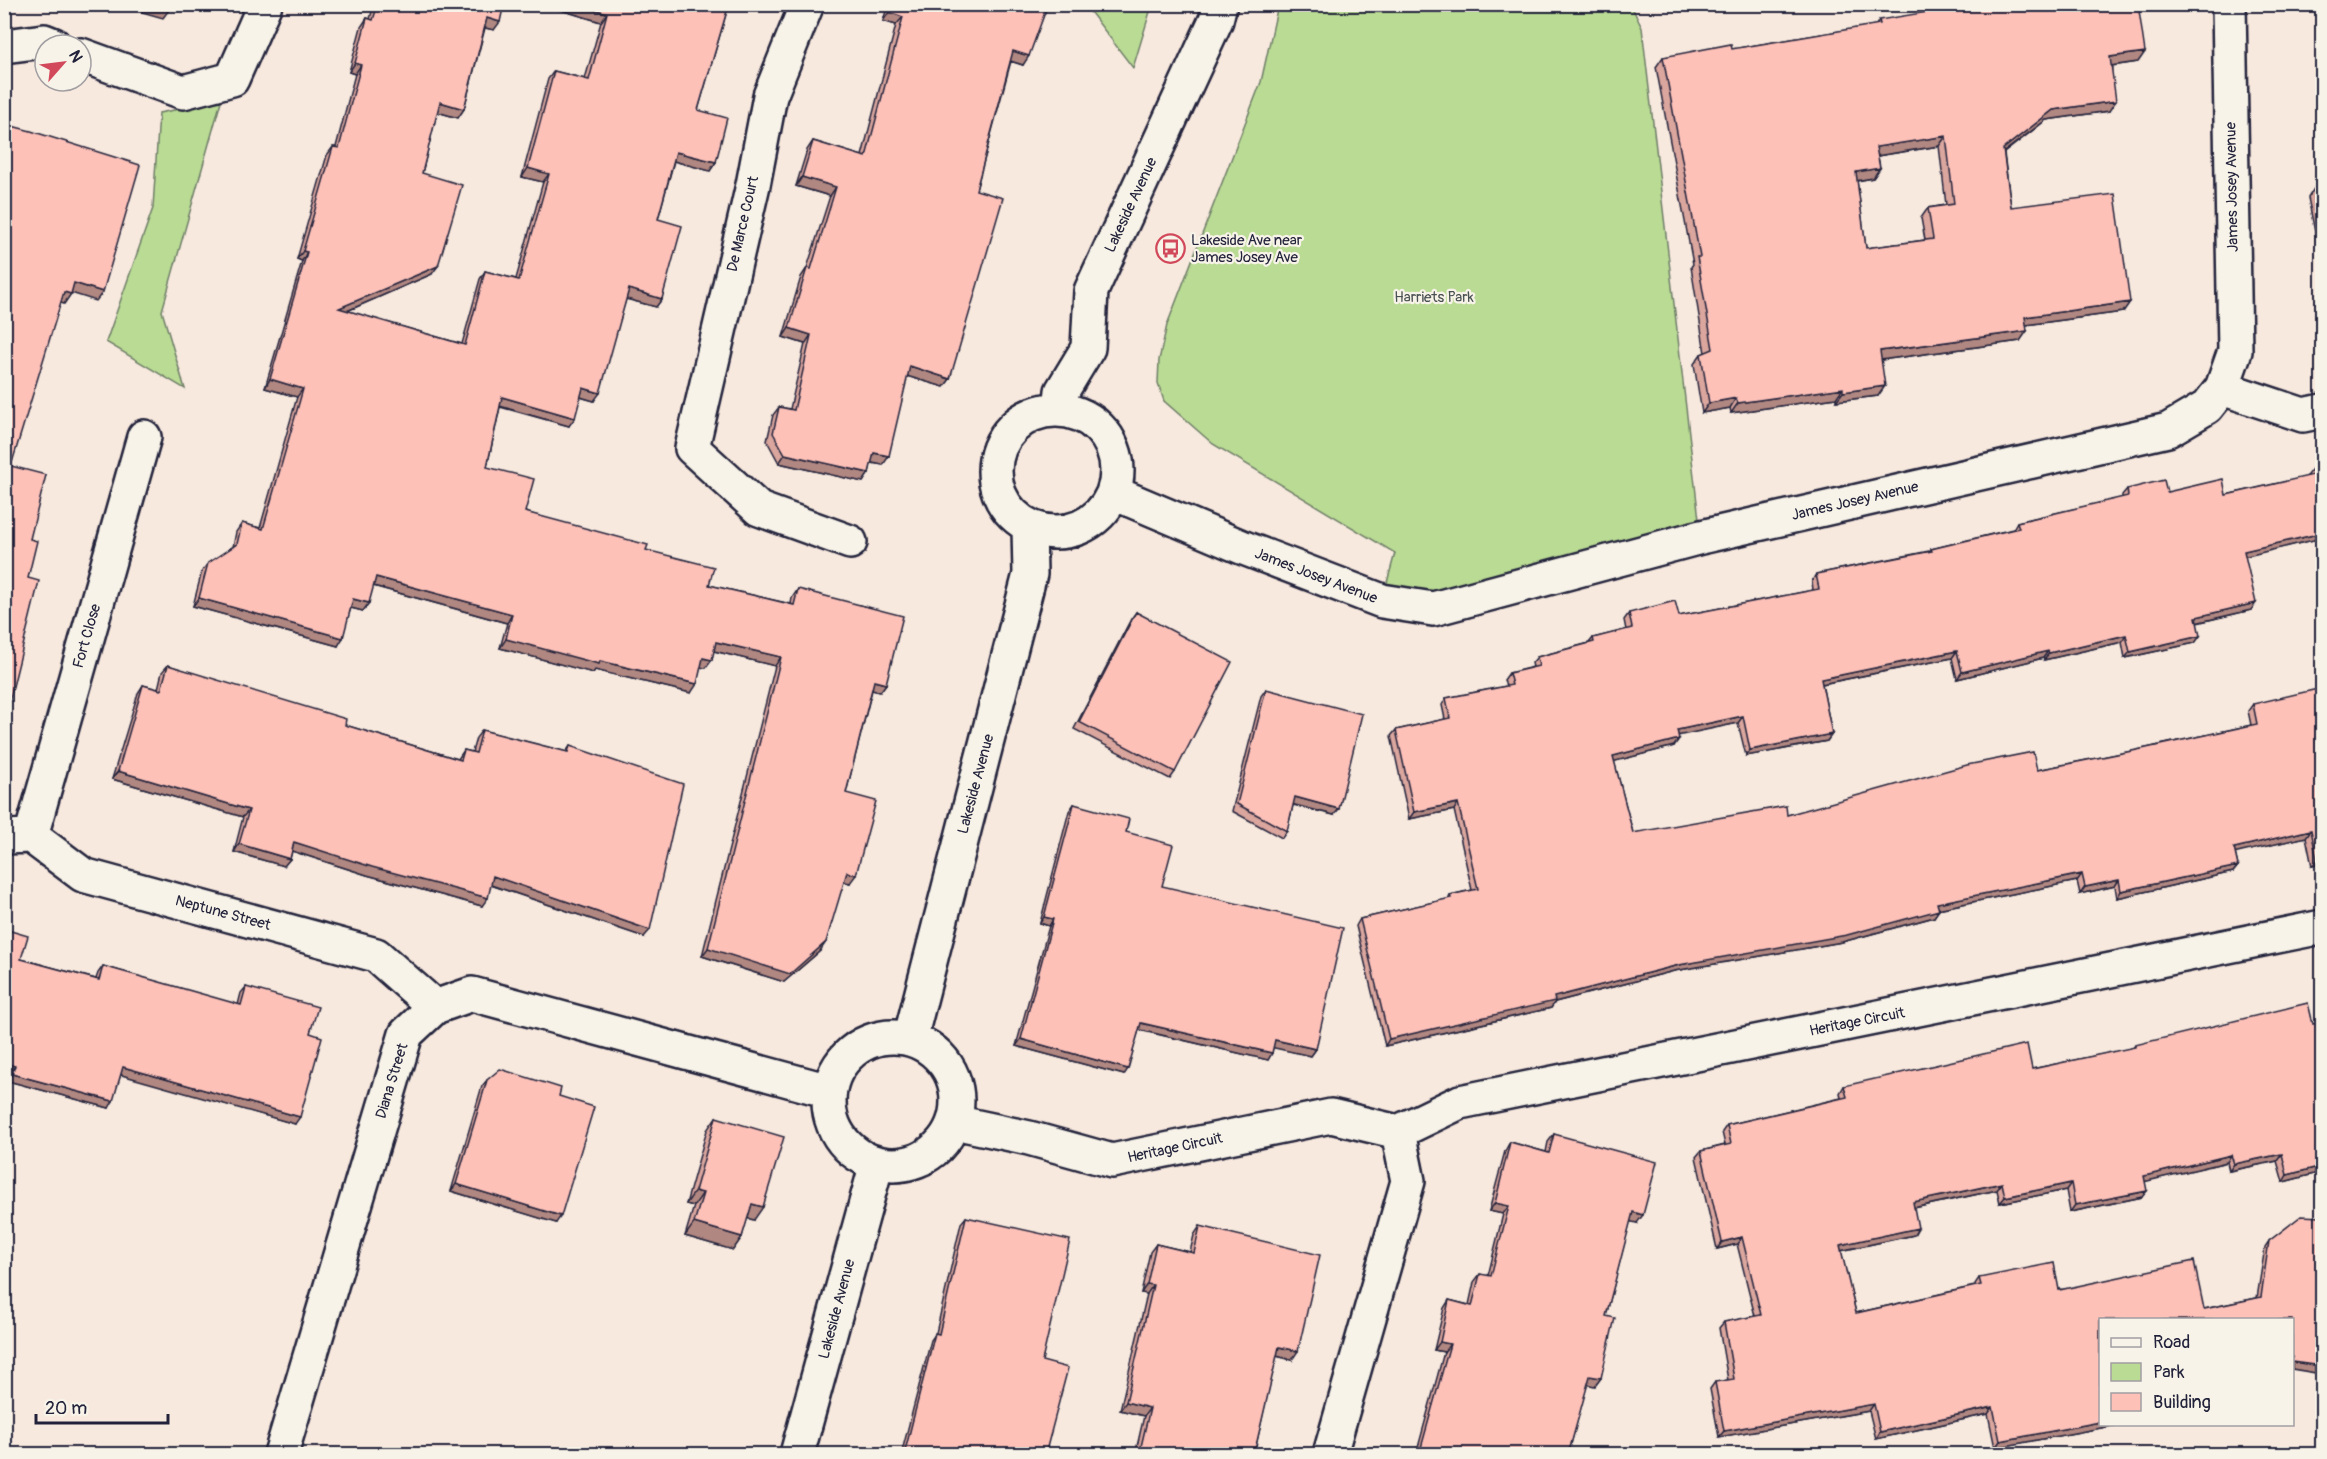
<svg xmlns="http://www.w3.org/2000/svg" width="2327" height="1459" viewBox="0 0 2327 1459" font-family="Pangolin,sans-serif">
<rect width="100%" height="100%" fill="#f8e9de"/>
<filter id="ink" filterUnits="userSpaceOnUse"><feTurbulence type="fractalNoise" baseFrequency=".0167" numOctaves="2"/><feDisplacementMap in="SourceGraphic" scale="12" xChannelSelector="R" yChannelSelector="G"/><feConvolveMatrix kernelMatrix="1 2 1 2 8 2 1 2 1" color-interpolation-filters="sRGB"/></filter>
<g filter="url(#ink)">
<path fill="#badb94" stroke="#6e7e68" stroke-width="1.5" d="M1085 5H1152L1133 68Z
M1278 5H1631L1642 28 1701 537 1433 609 1382 601 1395 553 1213 444 1164 401 1158 383 1159 360 1167 325 1261 82Z
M221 101 162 311 185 389 106 342 153 208 159 113Z"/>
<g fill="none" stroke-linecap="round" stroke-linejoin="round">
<defs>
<path id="minor" d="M807 4 770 96 753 185 692 448 759 509 850 542
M4 46 44 41 54 45
M81 55 183 92 232 79 265 4
M2222 388 2303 415 2322 411
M1060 409 1062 391 1088 348 1091 291 1216 20 1220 4
M995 471a61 61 0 1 1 122 0a61 61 0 1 1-122 0Z
M1114 493 1244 548 1382 601 1433 609 1701 537 2168 430 2207 407 2222 388 2235 351 2229 4
M31 836 144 437
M4 837 31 836 83 875 376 955 435 1007
M829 1101a64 64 0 1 1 128 0a64 64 0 1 1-128 0Z
M910 1039 1030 574 1029 527
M954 1122 1029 1138 1112 1161 1331 1116 1398 1132 1460 1102 2322 927
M281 1454 406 1034 435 1007 472 994 829 1091
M797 1454 877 1163
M1330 1454 1408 1181 1398 1132"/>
</defs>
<use href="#minor" stroke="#22223b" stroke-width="38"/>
<use href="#minor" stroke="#f7f3e8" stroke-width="33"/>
</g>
<path fill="#daa69e" stroke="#22223b" stroke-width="1.5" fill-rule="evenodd" d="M374 4H504L494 30 485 28 464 109 458 118 437 112 422 173 432 274 347 311 462 344 480 279 485 271 516 279 543 182 522 177 548 79 554 71 585 79 601 22 541 4H729L698 110 716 162 710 171 674 161 658 219 662 299 656 307 626 299 594 401 580 397 569 426 500 407 487 467 525 512 646 550 709 585 791 604 792 598 798 589 886 684 880 692 872 690 846 793 850 883 844 882 820 951 784 982 702 956 775 666 714 651 706 668 701 667 691 693 595 670 593 673 500 648 507 623 373 586 363 611 351 608 338 646 193 606 202 571 208 563 233 547 236 532 242 523 260 528 297 397 265 388 302 261 297 259 327 155 333 147H336L355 74 349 72 361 27 367 18 370 19Z
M888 4H1048L1023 65 1011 61 976 190 950 379 944 387 907 376 883 465 871 463 869 473 863 482 779 463 767 441 773 415 779 407 790 409 805 344 783 337 801 277 807 268 830 196 796 186 807 150 813 141 862 156 896 25 883 21Z
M1879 20 2138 62 2112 66 2109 111 2046 120 2004 153 2011 207 2123 312 2026 325 2020 341 1881 360 1878 396 1836 401V398L1731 413 1730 408 1702 413 1694 364 1701 354 1705 353 1691 267 1693 264 1656 67 1663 57 1732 49 1876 25ZM1939 146 1946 205 1928 208 1921 218 1925 240 1866 248 1857 181 1873 178 1880 168 1878 156Z
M2322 186V266L2308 198 2315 187Z
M2322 466V538L2245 556 2251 610 2197 623 2195 643 2125 658 2122 642 2044 660 2043 658 1957 679 1952 658 1822 684 1832 734 1827 741 1746 756 1738 723 1678 735 1674 746 1614 761 1633 833 1787 815 2037 770 2137 750 2251 725 2248 711 2253 704 2317 741 2322 864 2312 866 2306 837 2235 853 2238 866 2233 872 2117 898 2115 886 2080 894 2077 881 1938 909 1934 917 1842 942 1674 971 1555 1002 1551 1008 1385 1046 1356 926 1360 919 1448 899 1450 895 1472 890 1454 810 1409 819 1391 736 1396 730 1445 719 1442 705 1446 698 1506 686 1504 680 1509 673 1533 667 1532 663 1537 657 1589 643 1593 638 1626 630 1624 620 1629 613 1679 616 1813 590 1812 581 1816 574 1929 551 1931 549 2013 529 2017 522 2122 498V495L2127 489 2167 492 2226 495 2308 477 2307 475 2312 469Z
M1136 612 1175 772 1170 779 1074 729 1131 619Z
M168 665 345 725 458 759 464 750 472 752 476 738 482 730 566 752 570 746 644 937 491 885 482 906 367 875 292 851 290 859 284 866 234 852 243 817 112 779 138 693 143 685 158 689 162 672Z
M1266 689 1334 815 1293 805 1287 831 1282 838 1232 811 1261 696Z
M1074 804 1126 832 1162 886 1316 1049 1311 1056 1273 1047 1272 1053 1268 1060 1139 1030 1124 1075 1016 1046 1049 926 1040 923 1069 811Z
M21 959 96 979 98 973 103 966 238 1005 241 993 246 987 310 1033 295 1124 121 1074 109 1108 8 1081 10 1073Z
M2135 1045 2322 1172 2283 1182 2277 1161 2229 1171 2227 1162 2145 1181 2142 1197 2070 1212 2066 1190 2000 1203 1997 1190 1914 1208V1235L1841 1251 1856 1313 1975 1286V1284L1979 1278 2204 1309 2257 1298 2265 1247 2269 1241 2292 1320 2100 1425H2117L1995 1448 1988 1414 1876 1439 1869 1411 1719 1437 1710 1389 1715 1382 1728 1380 1719 1328 1724 1322 1755 1316 1737 1244 1717 1249 1696 1157 1701 1151 1725 1145 1722 1132 1727 1125 1841 1098 1840 1093 1844 1086 2032 1069 2133 1048Z
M487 1080 559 1096 556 1223 451 1191 482 1086Z
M716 1117 754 1220 747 1218 742 1237 733 1250 685 1236 694 1206 686 1204 707 1130Z
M1554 1134 1637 1223 1630 1221 1606 1316 1601 1378 1595 1386 1587 1384 1568 1455H1416L1444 1352 1434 1350 1444 1308 1449 1300 1469 1305 1474 1282 1480 1274 1488 1276 1503 1214 1489 1211 1505 1151 1510 1142 1546 1152 1548 1142Z
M966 1217 1042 1361 1045 1455H901L931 1340 936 1333 961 1223Z
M1200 1226 1292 1360 1276 1356 1255 1450 1258 1455H1135L1144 1416 1120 1410 1147 1294 1141 1293 1150 1252 1156 1244 1190 1252 1194 1235Z"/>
<path fill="#b18781" stroke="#22223b" stroke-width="1.5" d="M114 4H150L169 10 163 18Z
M541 4H577L607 13 601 22Z
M889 12 903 17 896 25 883 21Z
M487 18 500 22 494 30 481 27Z
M1013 51 1029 56 1023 65 1007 60Z
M2145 52 2138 62 2103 67 2110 57Z
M355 63 361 65 355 74 349 72Z
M2116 101 2109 111 2046 120 1996 158 2003 149 2053 110Z
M440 102 464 109 458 118 434 111Z
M1946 136 1939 146 1870 157 1876 147Z
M676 152 716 162 710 171 670 160Z
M528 168 549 174 543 182 522 177Z
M1880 168 1873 178 1849 182 1856 172Z
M802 177 836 187 830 196 796 186Z
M303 251 307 252 302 261 297 259Z
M438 266 432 274 333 317 339 308Z
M74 283 103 292 96 301 68 292Z
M629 289 662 299 656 307 623 298Z
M64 292 71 294 64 304 58 302Z
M2130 302 2123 312 2018 326 2025 317Z
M789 328 811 335 805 344 783 337Z
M2027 331 2020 341 1873 361 1880 351Z
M910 366 950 379 944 387 903 375Z
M270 379 303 389 297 397 265 388Z
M1885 386 1878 396 1836 401 1843 392Z
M583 388 600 393 594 401 577 396Z
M1843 388 1836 398 1731 413 1738 403Z
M502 397 575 418 569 426 496 405Z
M1736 398 1730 408 1702 413 1709 403Z
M874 453 889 456 883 465 867 462Z
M785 454 869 473 863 482 779 463Z
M2322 533V538L2239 558 2244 551Z
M376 577 512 614 507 623 370 585Z
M199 598 343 638 338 646 193 606Z
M353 599 369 603 363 611 347 607Z
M2256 603 2251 610 2191 624 2196 617Z
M2126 635 2122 642 2044 660 2049 653Z
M2200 636 2195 643 2125 658 2130 652Z
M506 639 697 684 691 693 595 670 593 673 500 648Z
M716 642 781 657 775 666 710 650Z
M1957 651 1952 658 1816 685 1821 679Z
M2048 651 2043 658 1957 679 1962 672Z
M703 658 712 660 706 668 697 667Z
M874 681 886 684 880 692 868 689Z
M1743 716 1738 723 1672 737 1677 730Z
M1832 734 1827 741 1746 756 1750 750Z
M2322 734V740L2311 742 2316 736Z
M1679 739 1674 746 1608 763 1613 756Z
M118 771 249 810 243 817 112 779Z
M1295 797 1339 809 1334 815 1291 804Z
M1458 803 1454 810 1409 819 1414 812Z
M2311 830 2306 837 2229 855 2234 848Z
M294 842 488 898 482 906 367 875 289 850Z
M239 844 290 859 284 866 234 852Z
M2322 858V864L2312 866 2317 860Z
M2238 866 2233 872 2117 898 2121 891Z
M847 872 856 875 850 883 841 881Z
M2082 874 2077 881 1932 910 1937 903Z
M493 876 650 930 644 937 488 884Z
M2119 880 2115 886 2080 894 2085 887Z
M1939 910 1934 917 1842 942 1674 971 1555 1002 1551 1008 1385 1046 1389 1039 1679 965Z
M1044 917 1053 919 1049 926 1040 923Z
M826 942 820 951 784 982 702 956 708 948Z
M1141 1023 1272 1053 1268 1060 1136 1029Z
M1021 1039 1128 1069 1124 1075 1016 1046Z
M1275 1040 1316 1049 1311 1056 1270 1047Z
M4 1063 15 1066 10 1073 4 1071Z
M123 1067 300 1117 295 1124 118 1074Z
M12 1074 113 1101 109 1108 8 1081Z
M2282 1154 2277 1161 2229 1171 2234 1164Z
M2231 1155 2227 1162 2139 1183 2144 1176Z
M2322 1166V1172L2283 1182 2287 1175Z
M2002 1183 1997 1190 1908 1209 1913 1202Z
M2071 1183 2066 1190 2000 1203 2005 1197Z
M456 1184 561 1216 556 1223 451 1191Z
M695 1191 703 1193 694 1206 686 1204Z
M2147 1191 2142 1197 2070 1212 2075 1205Z
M1495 1203 1509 1206 1503 1214 1489 1211Z
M752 1204 763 1207 754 1220 742 1217Z
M1633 1212 1643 1215 1637 1223 1627 1221Z
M694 1223 742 1237 733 1250 685 1236Z
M1918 1228 1914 1235 1835 1252 1840 1245Z
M1742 1237 1737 1244 1717 1249 1722 1242Z
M1147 1284 1153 1285 1147 1294 1141 1293Z
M1440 1342 1450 1344 1444 1352 1434 1350Z
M1279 1347 1298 1351 1292 1360 1273 1355Z
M2292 1362 2322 1366V1374L2292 1369Z
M1590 1376 1601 1378 1595 1386 1584 1384Z
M1126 1402 1150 1408 1144 1416 1120 1410Z
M1874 1404 1869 1411 1719 1437 1724 1431Z
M1993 1407 1988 1414 1876 1439 1880 1432Z
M2100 1422V1425H2117L1995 1448 2000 1441Z"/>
<path fill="#fdc1b8" stroke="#22223b" stroke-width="1.5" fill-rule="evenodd" d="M150 4H170L169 10Z
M378 4H504L500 22 487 18 464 109 440 102 422 173 462 185 438 266 339 308 465 345 485 271 519 280 549 174 528 168 554 71 589 80 607 13 577 4H729L698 110 727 118 716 162 676 152 658 219 682 226 662 299 629 289 600 393 583 388 575 418 502 397 487 467 534 479 525 512 648 545 646 550 714 567 709 585 794 605 798 589 903 616 886 684 874 681 846 793 876 801 856 875 847 872 826 942 790 974 708 948 781 657 716 642 712 660 703 658 697 684 600 661 599 664 506 639 512 614 376 577 369 603 353 599 343 638 199 598 208 563 237 544 242 523 263 529 303 389 270 379 307 252 303 251 333 147 339 148 361 65 355 63 367 18 373 20Z
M891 4H1048L1029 56 1013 51 976 190 1003 198 950 379 910 366 889 456 874 453 869 473 785 454 773 433 779 407 794 410 811 335 789 328 807 268 811 269 836 187 802 177 813 141 866 157 903 17 889 12Z
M1976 4H2138L2145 52 2110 57 2116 101 2053 110 2003 149 2011 207 2115 194 2130 302 2025 317 2027 331 1880 351 1885 386 1843 392V388L1738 403 1736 398 1709 403 1701 354 1713 349 1697 257H1700L1663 57 1731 44 1732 49 1880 24 1879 20ZM1946 136 1954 204 1928 208 1933 239 1866 248 1856 172 1880 168 1876 147Z
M4 124 31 131 140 165 103 292 74 283 71 294 64 292 11 466 46 475 30 539 37 541 28 578 39 581 4 723Z
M2322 186V220L2315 187Z
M2322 466V533L2244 551 2256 603 2196 617 2200 636 2130 652 2126 635 2049 653 2048 651 1962 672 1957 651 1821 679 1832 734 1750 750 1743 716 1677 730 1679 739 1613 756 1633 833 1786 806 1787 815 1967 765 2033 752 2037 770 2137 750 2257 724 2253 704 2322 688V734L2316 736 2322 765V858L2317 860 2311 830 2234 848 2238 866 2121 891 2119 880 2085 887 2082 874 1937 903 1939 910 1847 935 1679 965 1554 997 1555 1001 1389 1039 1360 919 1451 898 1450 895 1478 889 1458 803 1414 812 1396 730 1450 718 1446 698 1512 685 1509 673 1539 666 1537 657 1594 642 1593 638 1632 628 1629 613 1675 601 1679 616 1819 589 1816 574 1932 551 1931 549 2019 528 2017 522 2128 496 2127 489 2164 480 2167 492 2223 479 2226 495 2313 475 2312 469Z
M1136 612 1232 662 1175 772 1079 722Z
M168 665 346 719 345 725 461 760 464 750 476 753 482 730 568 752 570 746 683 784 650 930 493 876 488 898 372 867 294 842 290 859 239 844 249 810 118 771 143 685 161 690Z
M1266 689 1362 714 1339 809 1295 797 1287 831 1237 804Z
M1074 804 1129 819 1126 832 1173 845 1162 886 1343 928 1316 1049 1275 1040 1272 1053 1141 1023 1128 1069 1021 1039 1053 919 1044 917Z
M4 929 28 936 21 959 99 980 103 966 241 1005 246 987 318 1007 310 1033 322 1037 300 1117 123 1067 113 1101 12 1074 15 1066 4 1063Z
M2308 1003 2313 1024 2322 1022V1166L2287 1175 2282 1154 2234 1164 2231 1155 2144 1176 2147 1191 2075 1205 2071 1183 2005 1197 2002 1183 1913 1202 1918 1228 1840 1245 1856 1313 1981 1285 1979 1278 2054 1263 2059 1290 2194 1261 2204 1309 2261 1297 2269 1241 2301 1216 2322 1217V1366L2292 1362V1320H2100V1422L2000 1441 1993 1407 1880 1432 1874 1404 1724 1431 1715 1382 1734 1379 1724 1322 1761 1315 1742 1237 1722 1242 1701 1151 1731 1144 1727 1125 1847 1097 1844 1086 2027 1044 2032 1069 2135 1047V1045Z
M500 1069 561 1088 559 1096 594 1107 561 1216 456 1184 487 1080Z
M716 1117 784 1137 763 1207 752 1204 742 1237 694 1223 703 1193 695 1191Z
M1554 1134 1657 1162 1643 1215 1633 1212 1606 1316 1615 1318 1601 1378 1590 1376 1568 1455H1419L1450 1344 1440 1342 1449 1300 1472 1306 1480 1274 1491 1276 1509 1206 1495 1203 1510 1142 1549 1153Z
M966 1217 1070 1240 1042 1361 1068 1368 1045 1455H904L935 1333 939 1334Z
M1200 1226 1320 1255 1298 1351 1279 1347 1255 1450 1259 1451 1258 1455H1139L1150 1408 1126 1402 1153 1285 1147 1284 1156 1244 1194 1253Z"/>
</g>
<defs>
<symbol id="bus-ring" viewBox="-11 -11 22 22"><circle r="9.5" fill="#f7f3e8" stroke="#d1495b" stroke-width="1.5"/><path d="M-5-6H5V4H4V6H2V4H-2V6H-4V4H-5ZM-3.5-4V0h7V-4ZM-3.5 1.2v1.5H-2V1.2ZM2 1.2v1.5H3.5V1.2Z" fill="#d1495b"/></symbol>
</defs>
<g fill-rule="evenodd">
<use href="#bus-ring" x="1154" y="232" width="33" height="33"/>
</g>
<g text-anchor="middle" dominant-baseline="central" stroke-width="4.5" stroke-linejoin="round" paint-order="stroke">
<g font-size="15" fill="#22223b" stroke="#f7f3e8">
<text transform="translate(2232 187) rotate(-91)">James Josey Avenue</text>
<text transform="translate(1131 205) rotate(-65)">Lakeside Avenue</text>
<text transform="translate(743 224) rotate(-77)">De Marce Court</text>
<text transform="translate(1855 501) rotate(-13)">James Josey Avenue</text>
<text transform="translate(1316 576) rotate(21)">James Josey Avenue</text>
<text transform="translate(87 636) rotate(-74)">Fort Close</text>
<text transform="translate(976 784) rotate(-75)">Lakeside Avenue</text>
<text transform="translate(223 913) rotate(15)">Neptune Street</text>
<text transform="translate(1857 1022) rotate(-11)">Heritage Circuit</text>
<text transform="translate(392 1081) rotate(-73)">Diana Street</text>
<text transform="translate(1175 1148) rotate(-12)">Heritage Circuit</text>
<text transform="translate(837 1309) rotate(-75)">Lakeside Avenue</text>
</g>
<g font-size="15" fill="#22223b" stroke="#f7f3e8" text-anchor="start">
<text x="1191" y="240">Lakeside Ave near<tspan x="1191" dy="17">James Josey Ave</tspan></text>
</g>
<g font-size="15" fill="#485051" stroke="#f7f3e8">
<text x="1434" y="297">Harriets Park</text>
</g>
</g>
<rect width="2327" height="1459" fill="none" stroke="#f7f3e8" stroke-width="24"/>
<rect x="12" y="12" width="2303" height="1435" fill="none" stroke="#22223b" stroke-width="2" filter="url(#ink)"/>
<rect x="2099" y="1318" width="195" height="108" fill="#f7f3e8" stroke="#a29fa3" stroke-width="1.5"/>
<rect x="2111" y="1338" width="30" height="9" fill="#f7f3e8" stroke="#a29fa3" stroke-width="1.5"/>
<text x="2153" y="1348" font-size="18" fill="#22223b">Road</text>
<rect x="2111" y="1363" width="30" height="18" fill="#badb94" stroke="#a29fa3" stroke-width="1.5"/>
<text x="2153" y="1378" font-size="18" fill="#22223b">Park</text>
<rect x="2111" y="1393" width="30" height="18" fill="#fdc1b8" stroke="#a29fa3" stroke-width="1.5"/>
<text x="2153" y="1408" font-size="18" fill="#22223b">Building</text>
<g transform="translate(63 63) rotate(62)"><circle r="28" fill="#f7f3e8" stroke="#a29fa3" stroke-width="1.5"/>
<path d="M0-4.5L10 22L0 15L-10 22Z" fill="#d1495b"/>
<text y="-9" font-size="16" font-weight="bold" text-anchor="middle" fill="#22223b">N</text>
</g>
<path d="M36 1414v9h132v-9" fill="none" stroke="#22223b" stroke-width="3"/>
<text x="45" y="1414" font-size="18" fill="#22223b" stroke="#f7f3e8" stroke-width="4.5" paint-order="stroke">20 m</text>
</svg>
